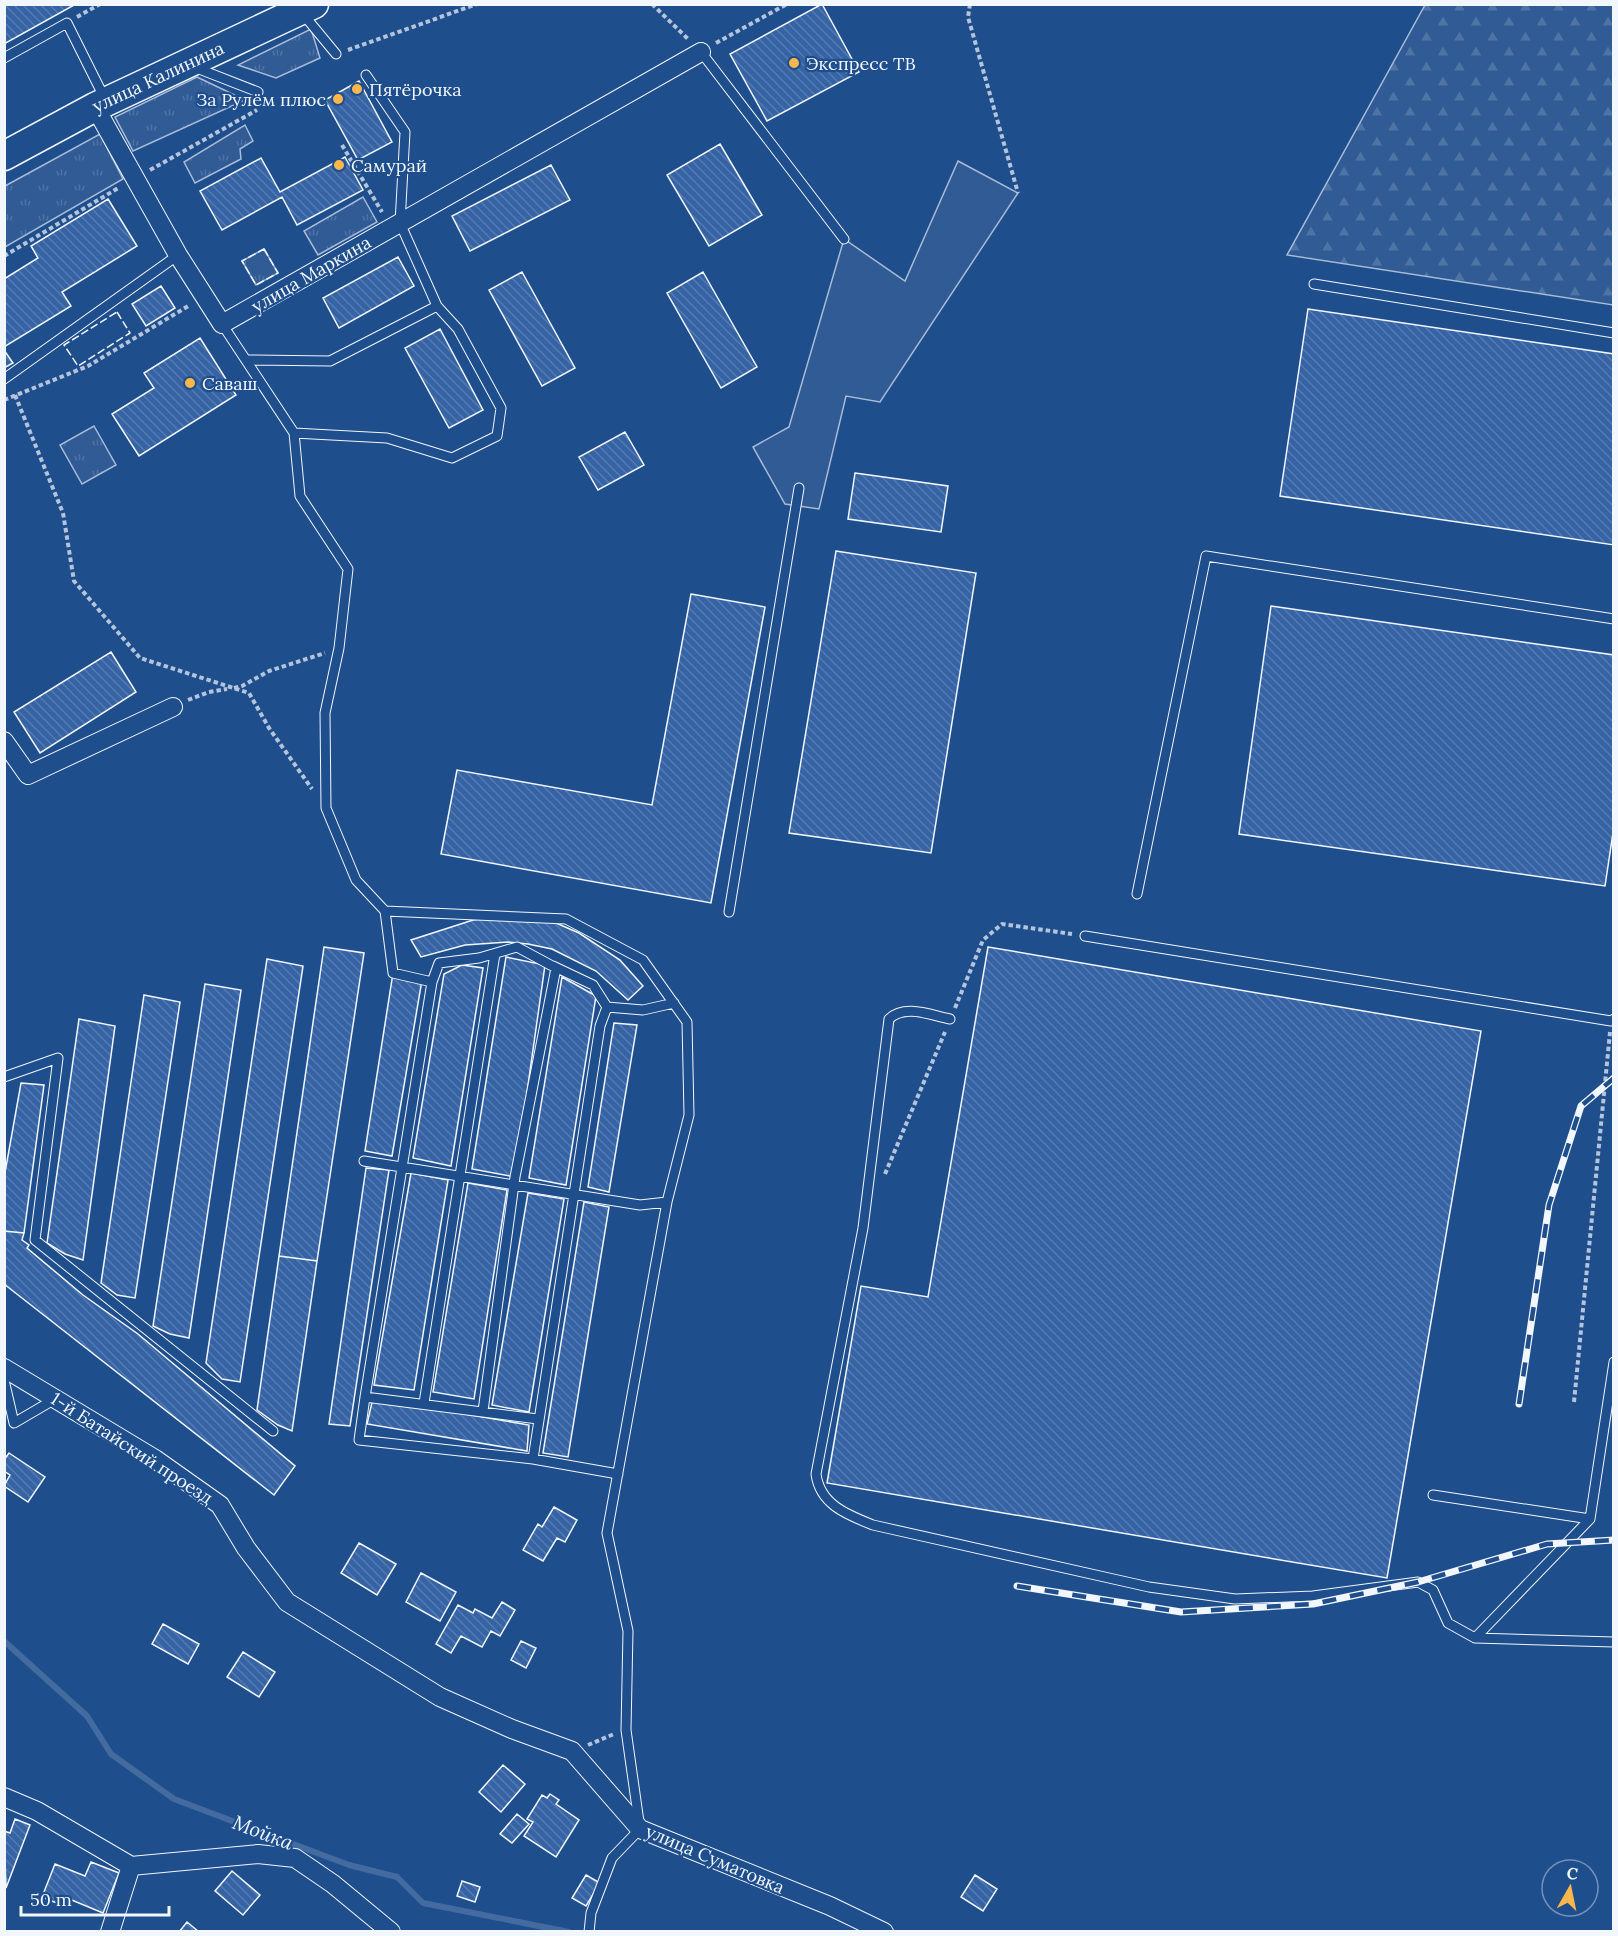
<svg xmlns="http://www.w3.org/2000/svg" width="1618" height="1936" viewBox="0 0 1618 1936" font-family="Lora,serif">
<defs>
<pattern id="grass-tufts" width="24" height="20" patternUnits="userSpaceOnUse" patternTransform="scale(1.5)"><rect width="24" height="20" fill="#305b95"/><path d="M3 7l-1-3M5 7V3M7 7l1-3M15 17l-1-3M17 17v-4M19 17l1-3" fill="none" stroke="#4e73a5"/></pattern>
<pattern id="forest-firs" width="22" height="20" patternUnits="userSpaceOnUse" patternTransform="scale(1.5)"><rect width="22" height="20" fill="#305b95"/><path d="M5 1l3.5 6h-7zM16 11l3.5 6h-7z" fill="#4e73a5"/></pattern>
<pattern id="building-back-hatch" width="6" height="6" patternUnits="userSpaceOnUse" patternTransform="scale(1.5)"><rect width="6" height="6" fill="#3563a3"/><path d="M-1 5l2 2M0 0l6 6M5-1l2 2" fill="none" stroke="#537ab1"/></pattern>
</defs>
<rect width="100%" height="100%" fill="#1f4e8c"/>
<path fill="url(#grass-tufts)" stroke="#a8bbd7" stroke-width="1.5" d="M311 29 320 58 276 78 238 65Z
M197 77 245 100 133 151 115 117Z
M245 125 253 141 240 149 241 159 195 183 184 162Z
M100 134 123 179 5 247V186Z
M363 197 377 222 318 255 304 231Z
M264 249 278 273 256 285 242 261Z
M94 426 116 465 82 484 60 445Z"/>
<path fill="url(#forest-firs)" stroke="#a8bbd7" stroke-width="1.5" d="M1425 5H1613V305L1287 255Z"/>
<path fill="#305b95" stroke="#a8bbd7" stroke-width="1.5" d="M958 161 1018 193 880 402 846 396 819 509 785 504 753 447 789 427 844 239 905 281Z"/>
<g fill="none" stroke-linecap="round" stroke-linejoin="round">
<path stroke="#446ba0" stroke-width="6" d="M4 1641 87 1716 111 1754 174 1799 349 1865 397 1877 423 1903 569 1932"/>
</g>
<path fill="url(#building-back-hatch)" stroke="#f2f6ff" stroke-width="1.5" d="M4 4H76L4 44Z
M822 4 859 72 767 121 730 54Z
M359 81 392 142 358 160 325 100Z
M720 144 762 215 709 246 667 175Z
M345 157 363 190 297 225 282 197 222 230 200 191 261 158 280 192Z
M551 165 570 200 470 251 452 216Z
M108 199 137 246 62 292 71 306 4 347V279L38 258 31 246Z
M398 257 414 286 339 328 323 298Z
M522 272 575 368 542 386 489 290Z
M703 272 757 367 721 388 667 293Z
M161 286 175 308 146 326 132 304Z
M1308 309 1614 354V545L1280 496Z
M440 329 483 410 449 428 405 348Z
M200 338 236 395 139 456 112 414 154 388 144 373Z
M4 350 13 363 4 368Z
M625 432 644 465 598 490 579 457Z
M855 473 948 486 941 532 848 519Z
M836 551 976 573 931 853 789 833Z
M691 594 765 607 711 903 441 854 457 770 652 805Z
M1271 606 1614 655V826L1605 886 1239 834Z
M111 652 136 692 40 753 14 712Z
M503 916 556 923 579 933 620 960 643 986 628 1000 596 971 552 949 528 944 508 942 465 945 421 957 411 940 473 920Z
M324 947 364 953 317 1261 279 1256Z
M988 947 1481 1031 1387 1578 827 1483 861 1286 928 1297Z
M506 957 545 965 515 1177 472 1169Z
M267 959 303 966 240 1382 222 1379 206 1363Z
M462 965 483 968 451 1166 413 1158 444 974Z
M393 973 422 980 392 1156 365 1151Z
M562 977 596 996 566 1185 529 1178Z
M205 984 241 990 189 1338 170 1334 153 1326Z
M144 995 180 1002 135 1298 117 1295 101 1283Z
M79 1019 115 1026 83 1260 65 1254 47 1243Z
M614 1023 637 1025 609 1192 588 1187Z
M21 1083 44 1085 24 1233 4 1231V1178Z
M366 1168 389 1170 350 1426 329 1424Z
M411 1173 448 1180 414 1390 374 1385Z
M468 1183 507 1190 474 1399 433 1392Z
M528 1193 564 1199 529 1412 492 1405Z
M584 1202 609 1207 568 1457 543 1453Z
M4 1231 24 1233 22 1240 29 1245 27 1248 83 1295 138 1334 295 1466 274 1495 4 1284Z
M279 1256 317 1261 292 1431 278 1425 257 1410Z
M373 1398 529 1425 527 1451 367 1424Z
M9 1453 45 1477 28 1502 4 1486 10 1475 4 1471V1460Z
M554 1507 577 1520 565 1542 557 1538 543 1561 523 1550 538 1524 542 1527Z
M359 1543 396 1564 377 1595 341 1573Z
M421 1573 456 1592 440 1621 406 1602Z
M502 1602 515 1610 500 1636 491 1631 482 1647 461 1636 451 1653 436 1644 458 1605 473 1613 475 1609 492 1618Z
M163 1624 199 1644 188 1664 152 1644Z
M521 1641 536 1648 526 1668 511 1660Z
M243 1652 275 1672 259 1697 227 1677Z
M503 1765 525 1784 501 1812 479 1792Z
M550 1794 559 1800 556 1804 579 1820 556 1857 524 1836 533 1822 527 1819 542 1795 547 1798Z
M517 1814 529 1824 512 1843 500 1834Z
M15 1819 30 1825 6 1888 4 1831 10 1833Z
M91 1862 119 1873 103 1913 62 1896 59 1904 42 1897 55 1864 85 1876Z
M232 1871 260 1895 243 1915 215 1891Z
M586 1875 600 1883 586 1906 572 1898Z
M975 1875 997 1889 983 1911 961 1897Z
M462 1881 480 1887 475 1902 457 1896Z
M187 1922 199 1932H179Z"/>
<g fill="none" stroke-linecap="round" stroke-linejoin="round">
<defs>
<path id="service" d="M303 14 336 54
M701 52 844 239
M4 58 67 23 105 99
M194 67 258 92
M366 75 405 132 400 223 437 306
M1314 284 1614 333
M222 324 294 433 300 496 348 569 339 648 325 713 326 808 356 880 385 911 566 919 643 960 687 1022 689 1115 667 1202 640 1205 364 1161
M246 360 330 361 437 306 458 329 501 408 497 436 452 458 387 438 294 433
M4 379 178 255
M1137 894 1206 556 1614 619
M385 911 393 973 432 982
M729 912 799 488
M1085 936 1611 1021 1614 1019
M607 1007 643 1010 674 1003
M950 1019C930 1015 905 1004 889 1019L863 1228 816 1474C820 1505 848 1515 873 1525L1149 1587 1235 1599 1313 1596 1418 1582 1433 1590 1448 1623 1475 1638 1614 1642
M4 1077 58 1058 35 1240 273 1431
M4 1380 14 1423 55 1399
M365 1397 359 1440 533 1459 618 1474
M424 1403 495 954
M483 1411 515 1177 556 968 517 947 479 958 439 963 432 982 365 1397 538 1419
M533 1459 600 1026 607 1007 593 985 553 966
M1433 1495 1590 1519
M1475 1638 1590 1519 1614 1362
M589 1932 591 1913 612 1858 640 1829 626 1730 628 1631 607 1533 667 1202"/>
<path id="minor" d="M95 107 178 255 222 324 701 52
M4 741 28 775 173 707
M4 1368 155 1459 220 1505 246 1548 287 1602 440 1697 512 1729 572 1751 640 1829 830 1906 884 1932
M4 1797 37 1811 131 1866 258 1854 295 1858 333 1884 391 1932
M110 1932 131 1866"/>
<path id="primary" d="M4 156 95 107 314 4"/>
</defs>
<use href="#service" stroke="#f2f6ff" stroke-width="11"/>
<use href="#minor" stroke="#f2f6ff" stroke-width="20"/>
<use href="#primary" stroke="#f2f6ff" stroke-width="31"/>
<path stroke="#b3c4dc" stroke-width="4" stroke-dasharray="4.5 3" stroke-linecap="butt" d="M652 4 689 40
M970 4 968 17 1018 193
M77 17 100 4
M716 43 787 4
M348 50 477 4
M342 145 382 212
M150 170 257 110
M4 256 120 187
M15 395 63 513 74 581 140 658 249 693 269 728 312 789
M4 400 88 366 190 305
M234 688 242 686 269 671 325 653
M188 700 209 692 227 689
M955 1008 983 940 1002 924 1072 934
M885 1174 945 1032
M1574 1402 1610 1032
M588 1745 614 1734"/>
<use href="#service" stroke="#1f4e8c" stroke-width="9"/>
<use href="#minor" stroke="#1f4e8c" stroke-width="18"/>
<use href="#primary" stroke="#1f4e8c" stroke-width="28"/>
<defs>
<path id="rail" d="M1519 1404 1549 1205 1581 1106 1614 1078
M1017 1586 1181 1612 1313 1604 1418 1582 1547 1544 1614 1540"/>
</defs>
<use href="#rail" stroke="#f2f6ff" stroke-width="7"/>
<use href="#rail" stroke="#1f4e8c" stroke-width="4.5" stroke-dasharray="14" stroke-linecap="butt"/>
<path stroke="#f2f6ff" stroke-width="1.5" stroke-dasharray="8 3" stroke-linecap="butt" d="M264 249 278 273 256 285 242 261Z
M117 312 130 333 78 366 64 345Z"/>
</g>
<g fill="#ffb74d" stroke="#1f4e8c" stroke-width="2">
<circle cx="794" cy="63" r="6"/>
<circle cx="357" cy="89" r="6"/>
<circle cx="338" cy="99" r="6"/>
<circle cx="339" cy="165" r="6"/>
<circle cx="190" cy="383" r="6"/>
</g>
<g text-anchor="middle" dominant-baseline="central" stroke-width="4.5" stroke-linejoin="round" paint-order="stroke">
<g font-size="18" fill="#f2f6ff" stroke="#1f4e8c" text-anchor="start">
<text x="806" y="63">Экспресс ТВ</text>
<text x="369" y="89">Пятёрочка</text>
<text x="326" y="99" text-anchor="end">За Рулём плюс</text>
<text x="351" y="165">Самурай</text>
<text x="202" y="383">Саваш</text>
</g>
<g font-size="18" fill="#f2f6ff" stroke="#1f4e8c">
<text transform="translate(158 77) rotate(-25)">улица Калинина</text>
<text transform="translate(311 274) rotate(-30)">улица Маркина</text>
<text transform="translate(132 1448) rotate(33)">1-й Батайский проезд</text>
<text transform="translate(715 1859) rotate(23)">улица Суматовка</text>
</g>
<g font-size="20" font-style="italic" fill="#f2f6ff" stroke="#1f4e8c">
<text transform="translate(263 1832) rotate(21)">Мойка</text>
</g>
</g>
<rect width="1618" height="1936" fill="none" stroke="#f2f6ff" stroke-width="12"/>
<g transform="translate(1570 1888) rotate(9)"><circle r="28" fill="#1f4e8c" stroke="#7391ba" stroke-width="1.5"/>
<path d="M0-4.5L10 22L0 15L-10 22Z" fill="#ffb74d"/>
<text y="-9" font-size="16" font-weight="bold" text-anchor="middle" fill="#f2f6ff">С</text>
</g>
<path d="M21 1906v9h148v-9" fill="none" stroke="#f2f6ff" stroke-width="3"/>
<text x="30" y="1906" font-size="18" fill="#f2f6ff" stroke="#1f4e8c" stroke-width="4.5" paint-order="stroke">50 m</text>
</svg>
